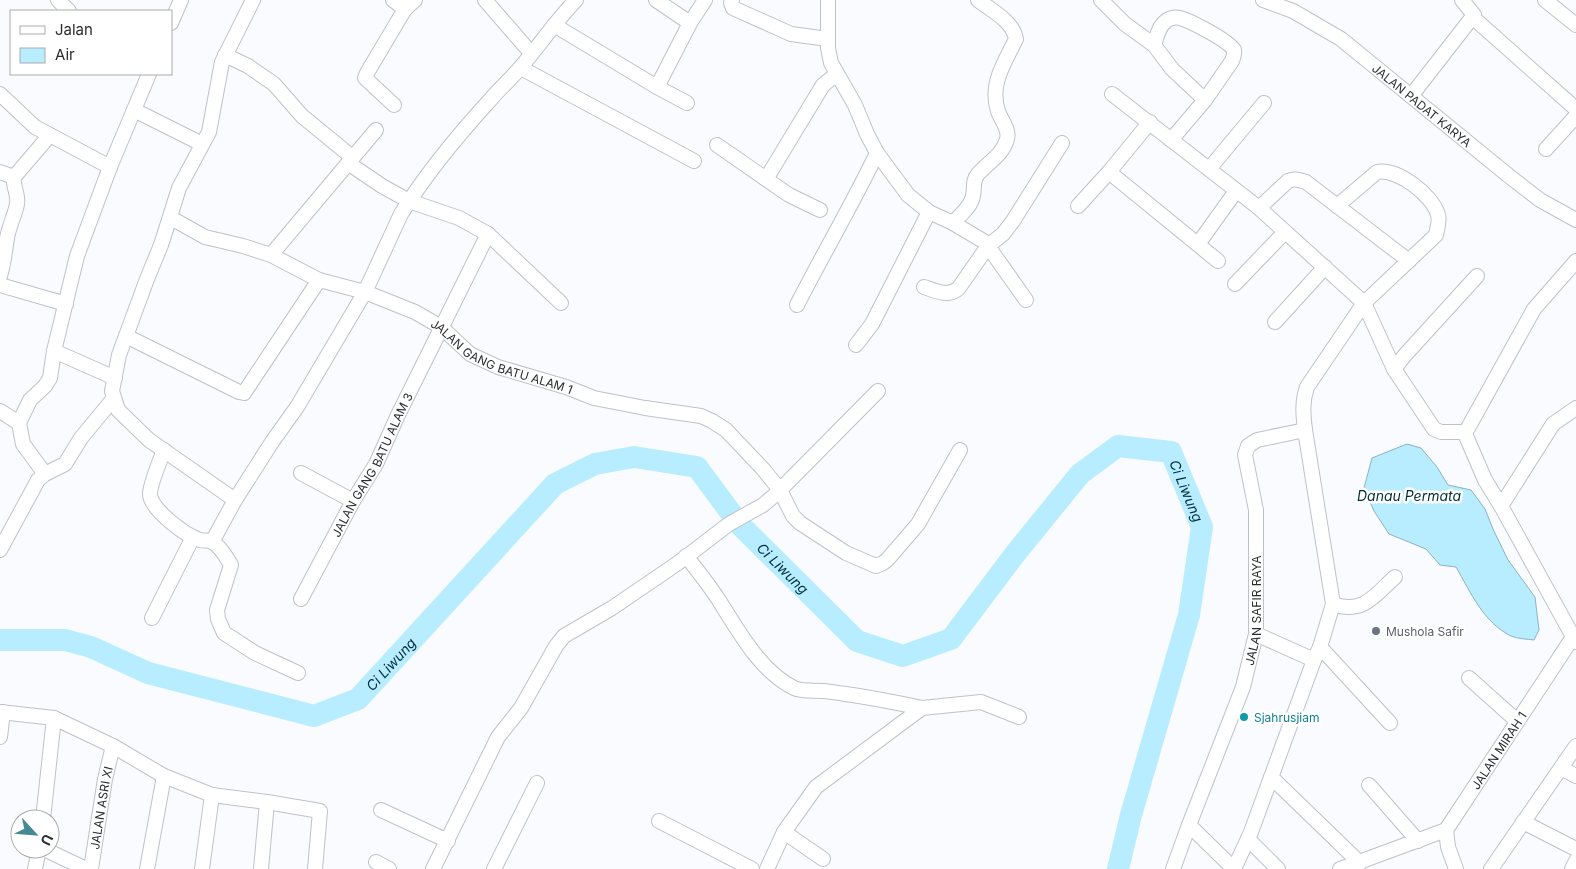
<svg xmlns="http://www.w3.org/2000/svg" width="1576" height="869" viewBox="0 0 1576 869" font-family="Inter,sans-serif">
<rect width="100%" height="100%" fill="#f9fbfe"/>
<path fill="#b7edff" stroke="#8db3c1" d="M1407 444 1421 448 1437 467 1448 485 1471 490 1485 509 1493 529 1508 560 1535 597 1539 630 1534 640C1527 639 1518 639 1511 636 1483 622 1471 593 1456 567L1440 565 1426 549 1389 534 1374 511 1364 488 1372 458Z"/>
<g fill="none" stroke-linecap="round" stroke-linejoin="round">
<path stroke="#b7edff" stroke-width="22" id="s1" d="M0 640H65L91 647 148 673 314 716 358 699 555 484 595 464 634 457 697 467 740 525 857 641 903 656 951 639 1015 554 1080 474 1118 446 1171 452 1202 527 1189 615 1131 815 1118 869"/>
<defs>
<g id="street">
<path d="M58 0 69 11"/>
<path d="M393 0 405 9"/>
<path d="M485 0 531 53"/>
<path d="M656 0 690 23"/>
<path d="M732 0 731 3 733 8 791 34 828 39"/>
<path d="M828 0V48L831 63 855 105 867 134 877 153 908 195 929 212 953 223 985 242 1026 300"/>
<path d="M1101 0 1125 24 1154 45 1172 69 1205 100"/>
<path id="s2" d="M1263 0 1293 11 1341 39 1509 176 1540 200 1576 220"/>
<path d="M1545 0 1576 25"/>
<path d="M1478 22 1576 109"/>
<path d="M171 23 181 0"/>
<path d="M554 25 657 87 687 103"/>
<path d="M1154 45C1157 37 1158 27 1166 21 1170 18 1175 17 1180 18 1191 21 1229 41 1234 50 1235 54 1233 58 1232 61L1205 100 1171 140"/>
<path d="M225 55 248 66 274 84 302 116 352 157"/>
<path d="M521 68 694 161"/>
<path d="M657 87 690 23 705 0"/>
<path d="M0 94 35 127 110 167"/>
<path d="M1112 94 1259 208 1364 303 1394 369 1434 429 1441 432H1460"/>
<path d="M1411 96 1474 15 1462 0"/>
<path d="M394 105 365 78 367 73 405 9 415 0"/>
<path d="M134 110 202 144"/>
<path d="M717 145 789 195 820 210"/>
<path d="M1546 149 1576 116"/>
<path d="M348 163 382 186 409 201 459 218 488 234 561 303"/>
<path d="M1209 169 1264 103"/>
<path d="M0 172 14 177"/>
<path d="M1109 172 1218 261"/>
<path d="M766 179 823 85 837 74"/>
<path d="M1078 206 1109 172 1150 122"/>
<path d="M1259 208 1288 181C1295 178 1299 180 1306 182L1409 261"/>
<path id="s3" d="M171 218 205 237 243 246 271 255 319 280 365 292 415 312 441 327 470 354 498 367 566 387 594 398 645 408 701 416 712 421 726 430 763 469 780 490 793 516 800 523 846 553 876 566 883 563 887 560 918 524 960 450"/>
<path d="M953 223C960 215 971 207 973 196 975 188 972 181 978 174 987 163 1003 155 1007 139 1010 130 1001 120 998 111 989 84 1005 62 1016 39 1013 21 992 11 978 0"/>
<path d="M1198 244 1236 191"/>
<path d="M271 255 376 130"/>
<path d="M0 276C4 263 5 251 7 238 9 226 15 215 17 204 19 194 12 186 14 177L50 135"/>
<path d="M1235 284 1285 232"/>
<path d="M0 285 66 304"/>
<path d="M924 287C936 291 947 297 958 289L988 246 1003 234 1013 221 1062 143"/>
<path d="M797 305C823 254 852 205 877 153"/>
<path d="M1275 322 1325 267"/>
<path d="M126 336 239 392 244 393 319 280"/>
<path d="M856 345 872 324 929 212"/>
<path d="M54 351 115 378"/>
<path d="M1394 369 1405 355 1477 276"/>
<path d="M0 411 19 423"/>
<path d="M1468 428 1534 309 1576 261"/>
<path d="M1466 436 1485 480 1501 506 1576 642"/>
<path d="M164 450C160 461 150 484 150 494 150 509 186 536 200 540 203 541 208 540 211 541 219 545 227 558 231 565L217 610 218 619 224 633 255 653 298 673"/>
<path d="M301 473 353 501"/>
<path d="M45 474 23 444 19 423 30 400 45 386 50 378 54 351 77 256 110 167 149 74"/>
<path d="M235 500 149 440 118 410 112 391 119 355 147 279 161 245 179 188 209 132 222 62 253 0"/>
<path d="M1501 506 1553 424 1576 408"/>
<path d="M212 542 235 500 272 442 297 407 365 292 401 214C427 172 458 135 491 99 500 88 511 79 520 68 539 46 555 22 576 0"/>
<path d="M0 550 38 480 45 474 65 464 81 438 114 398"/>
<path d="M686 556C698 571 710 586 720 602 739 632 761 672 794 688 802 692 815 690 824 691 857 695 889 701 922 708"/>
<path id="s4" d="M301 599 353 501 376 464 398 415 488 234"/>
<path d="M1333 604C1363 615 1375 595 1395 577"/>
<path d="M152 618 193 537"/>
<path d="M1256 634 1314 660"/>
<path d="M1320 647 1390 723"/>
<path d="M1469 678 1517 721"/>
<path d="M0 712 54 718 43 819"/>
<path d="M54 718 113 746 164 776"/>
<path d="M0 737 3 712"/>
<path d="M1561 768 1576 776"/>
<path d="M1271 777 1360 863"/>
<path d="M1369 785 1418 841"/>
<path d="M381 810 448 841"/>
<path d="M659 821 752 869"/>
<path d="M1523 822 1576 849"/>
<path id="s5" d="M1189 825 1243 687 1256 634V510L1245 455 1248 446 1257 440 1305 430"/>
<path d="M784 832 823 859"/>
<path d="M1248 839 1278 869"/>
<path d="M44 849 86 869"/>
<path d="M376 862 389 869"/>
<path d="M35 869 39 849"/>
<path id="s6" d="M91 869 105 779 113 746"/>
<path d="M147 869 164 776 212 795"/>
<path d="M202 869 212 795 267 802 320 811 315 869"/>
<path d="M261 869 267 802"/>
<path d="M433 869 498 737 521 708 556 646 564 636 612 608 678 563 729 524 763 505 776 494 878 391"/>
<path d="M494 869 537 783"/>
<path d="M767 869 784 832 816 787 922 708 981 702 1019 717"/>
<path d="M1173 869 1189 825 1234 869"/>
<path d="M1234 869 1251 832 1314 660 1320 647 1333 604 1305 430C1303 414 1302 402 1307 387L1364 303 1436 235C1437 229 1440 221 1438 215 1433 195 1397 168 1377 172L1337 206"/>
<path d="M1340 869 1446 830"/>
<path id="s7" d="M1456 869 1448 847 1446 830 1573 637"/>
<path d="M1491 869 1576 746"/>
<path d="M1572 869 1576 861"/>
</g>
</defs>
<use href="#street" stroke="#bdc2ca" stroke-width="16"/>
<use href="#street" stroke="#fff" stroke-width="14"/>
</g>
<circle fill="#6b7280" stroke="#fff" stroke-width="2" cx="1376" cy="631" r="5"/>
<circle fill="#0f9aa8" stroke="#fff" stroke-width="2" cx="1244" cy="717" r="5"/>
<g text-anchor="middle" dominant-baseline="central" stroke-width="5" stroke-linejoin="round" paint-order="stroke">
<g font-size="12" fill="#2a2c2f" stroke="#fff">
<text stroke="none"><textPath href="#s2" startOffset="192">JALAN PADAT KARYA</textPath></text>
<text stroke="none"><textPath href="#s3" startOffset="362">JALAN GANG BATU ALAM 1</textPath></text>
<text stroke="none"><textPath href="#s4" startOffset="152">JALAN GANG BATU ALAM 3</textPath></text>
<text stroke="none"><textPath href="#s5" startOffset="226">JALAN SAFIR RAYA</textPath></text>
<text stroke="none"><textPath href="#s7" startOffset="136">JALAN MIRAH 1</textPath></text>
<text stroke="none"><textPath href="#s6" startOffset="62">JALAN ASRI XI</textPath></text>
</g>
<g font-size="12" fill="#5b616d" stroke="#fff" text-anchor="start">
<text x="1386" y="631">Mushola Safir</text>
</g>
<g font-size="12" fill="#0d838f" stroke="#fff" text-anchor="start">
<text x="1254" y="717">Sjahrusjiam</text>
</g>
<g font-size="14" font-style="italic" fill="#002f3c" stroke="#fff">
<text stroke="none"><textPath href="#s1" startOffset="1501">Ci Liwung</textPath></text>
<text x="1409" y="495">Danau Permata</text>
<text stroke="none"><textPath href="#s1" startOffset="946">Ci Liwung</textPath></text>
<text stroke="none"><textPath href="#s1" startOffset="421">Ci Liwung</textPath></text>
</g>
</g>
<rect x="10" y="10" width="162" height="65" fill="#ffffff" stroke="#aaabac"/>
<rect x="20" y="26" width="25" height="8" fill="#ffffff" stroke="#aaabac"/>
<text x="55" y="35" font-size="15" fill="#2a2c2f">Jalan</text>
<rect x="20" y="48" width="25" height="15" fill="#b7edff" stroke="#aaabac"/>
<text x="55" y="60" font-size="15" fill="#2a2c2f">Air</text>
<g transform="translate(35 834) rotate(116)"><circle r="24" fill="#ffffff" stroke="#aaabac"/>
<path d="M0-4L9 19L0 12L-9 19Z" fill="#438b90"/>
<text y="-8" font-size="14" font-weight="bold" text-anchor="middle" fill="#2a2c2f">U</text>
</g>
</svg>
